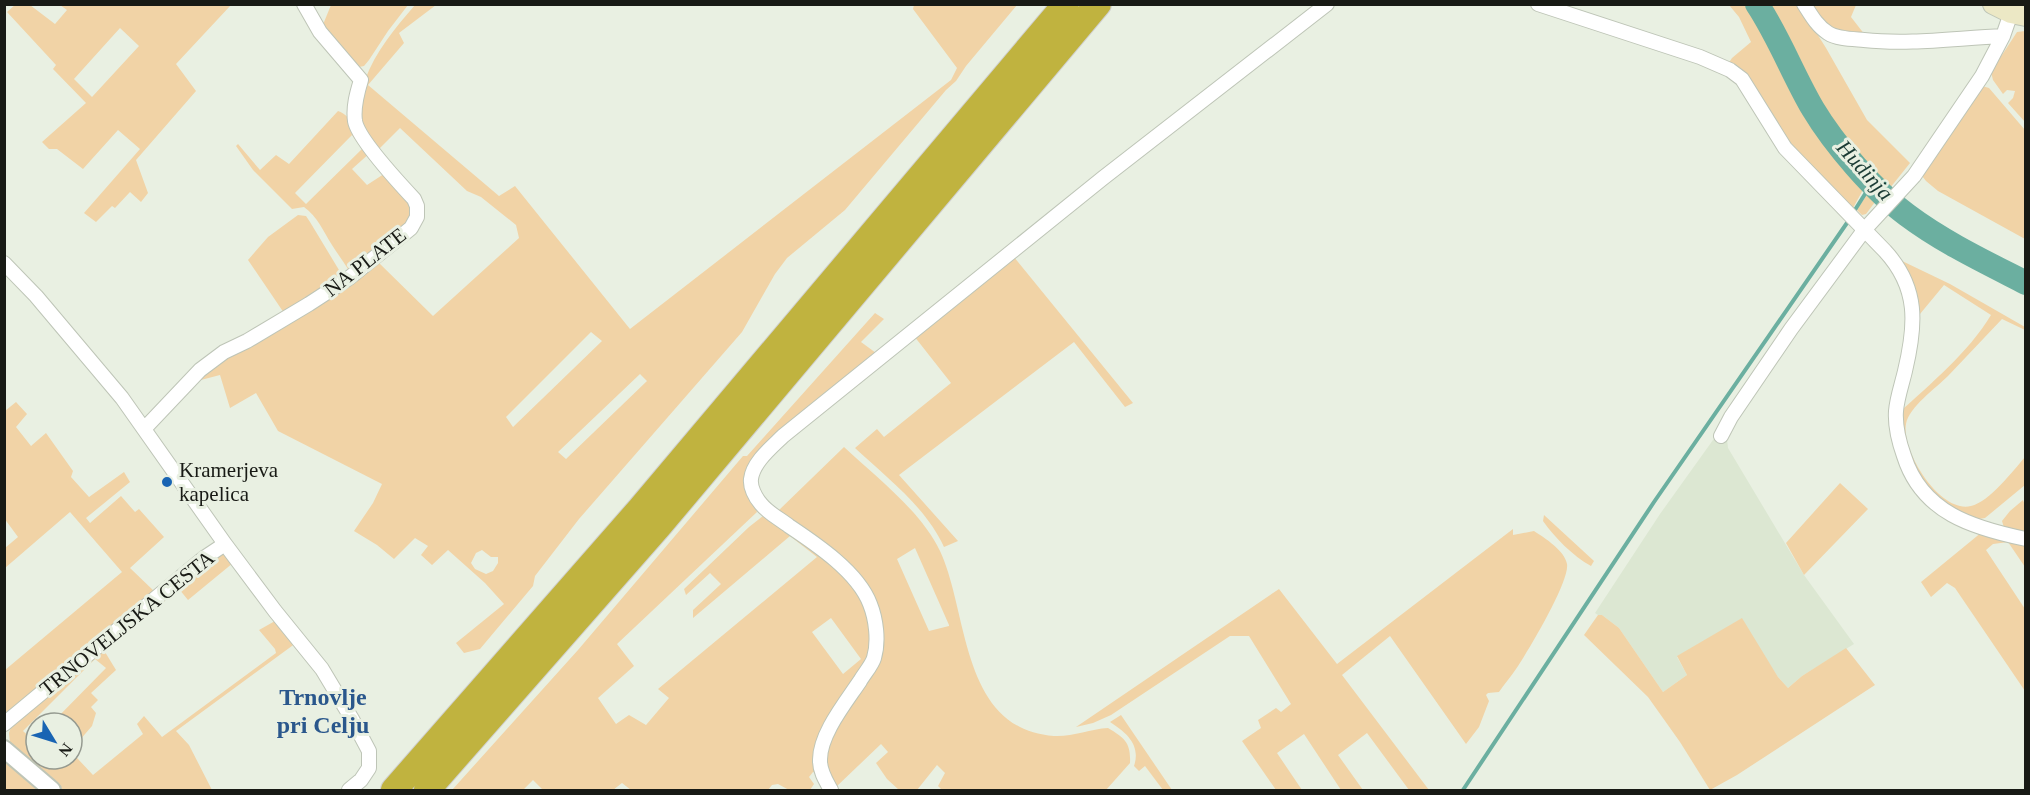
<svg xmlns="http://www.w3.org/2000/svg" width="2030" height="795" viewBox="0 0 2030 795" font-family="Georgia,serif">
<rect width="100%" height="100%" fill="#e9f0e2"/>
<path fill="#dce7d2" d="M1718 433 1727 439 1728 448 1804 575 1854 644 1802 676 1788 688 1778 677 1741 619 1677 657 1687 675 1663 692 1619 628 1602 615H1598L1595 613 1660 514Z"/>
<path fill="#f1d3a6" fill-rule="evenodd" d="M16 4 30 5 55 24 67 10 60 5H231L176 64 196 91 136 160 148 193 141 202 130 192 115 208 112 206 96 222 84 213 140 149 118 130 83 169 57 149H49L42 142 86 103 53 69 56 65 7 12ZM120 28 139 46 92 97 74 79Z
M331 5H408L388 31 369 60 364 66 359 67 322 27Z
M415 5H436L399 33 404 43 368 85 499 196 515 186 630 329 951 80 957 68 913 9 914 5H1017L966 66 956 81 946 90 845 210 787 258 775 274 742 332 579 519 535 576 533 586 480 649 464 653 456 643 504 604 485 583 448 550 432 565 421 555 428 546 415 538 394 559 377 545 354 531 373 503 382 484 278 431 256 393 230 408 220 375 197 381 202 372 377 261 433 316 519 238 516 225 481 197 467 191 400 128 378 150 358 122C360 109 360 92 365 80 375 52 396 27 415 5ZM591 332 602 341 513 427 506 417ZM640 374 647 381 566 459 558 452ZM482 550 491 557H498V563L493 571 486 574 475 569 471 563 476 553Z
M1729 5H1747C1770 37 1784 76 1803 112 1819 141 1842 164 1864 188L1853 208C1805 165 1767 115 1728 64L1732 58 1751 42 1739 17Z
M1771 5H1799L1826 48 1867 120 1910 163 1890 188 1844 141 1819 107Z
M1809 5H1856L1851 17 1865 35C1833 35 1828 29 1809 5Z
M2025 31V122L2008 103 2013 98 2015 91 2007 90 2003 94 1993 80 1991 72 2017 32Z
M1982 86 1989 88 2025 130V239L1938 191 1926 181 1919 172Z
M338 111C352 115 363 140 371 152L352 169 367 185 387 172 410 199 412 219 352 271 348 269C343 261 337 253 332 245 323 231 318 217 304 207L292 209 253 170 236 146 238 144 260 170 276 155 289 164ZM352 135 362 149 306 204 295 193Z
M1868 193 1875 202 1866 214 1862 215 1857 210Z
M298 215 306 216 310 222 342 275 284 313 248 260 268 237Z
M1014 257 1133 403 1125 407 1074 342 899 475 958 541 944 547C926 507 886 477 855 448L877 429 884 437 951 383 914 336Z
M1900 260 1950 284 2025 327V330L2002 319C1984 338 1966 357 1948 376 1936 388 1909 407 1906 424 1901 451 1940 514 1971 506 1989 502 2013 471 2025 457V485L1985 518 1973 520 1951 510 1914 473 1899 413C1931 383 1968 353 1991 315L1944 285 1920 314 1917 312Z
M875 313 884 319 861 342 876 353C871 359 866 364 860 369 835 391 744 445 744 478 743 492 753 499 757 512L617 644 634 666 598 698 616 724 629 715 646 725 669 698 658 689 817 557 790 536 693 618V610L721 584 710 573 686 595 684 589 749 527 763 516 839 568 861 596 871 624 869 654 858 675 818 773 813 772 809 777 814 784 810 790H789L778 784 772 785 768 790H631L622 783 613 790H543L533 780 523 790H452L578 650 743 456H747ZM831 618 861 659 843 674 812 632Z
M16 402 27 414 16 427 31 446 46 433 73 471 71 477 89 497 124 472 130 482 86 518 90 523 121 496 135 512 139 509 164 537 130 568 155 592 5 720V670L122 572 70 512 5 568V548L18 537 4 518 5 411Z
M844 447C876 477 921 511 940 551 969 613 960 729 1054 736 1072 737 1090 729 1108 728 1125 738 1131 743 1130 763L1106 790H942L938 786 945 773 937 765 917 790H899L887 779 876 763 888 752 881 744 836 787 824 769 827 741 866 679 874 601 799 525 777 512ZM915 548 949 625V626L929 631 897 559Z
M1840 483 1868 509 1804 575 1786 543Z
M2023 500 2025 505V535L2005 531 2002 521 2010 511Z
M1544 515 1594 561 1591 566C1573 556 1555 538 1543 521Z
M1513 529V535L1534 531C1545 538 1565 551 1567 564 1570 581 1527 653 1516 669 1511 677 1504 684 1499 692L1488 693 1486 695 1489 701 1479 727 1466 744 1390 636 1342 675 1429 790H1409L1367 733 1338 755 1363 790H1341L1304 734 1277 753 1302 790H1276L1242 741 1261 728 1258 720 1276 708 1281 712 1291 704 1249 636H1230L1111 715 1093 723 1076 727 1279 589 1337 664Z
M1982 532 2025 542V567L2008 542 1993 544 1986 550 2025 609V691L1955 588 1947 583 1931 597 1921 582Z
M225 552 233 563 188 600 179 589 105 652 116 670 91 693 98 700 91 707 96 713 92 726 72 749V723H52L106 668 95 659 23 731 34 741 36 739V759H72V751L78 759 93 775 143 734 137 724 144 716 162 737 276 653 275 649 259 630 275 621 279 623 296 643 176 731 189 745 212 790H61L10 743 9 733 11 727 212 557Z
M1598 615H1602L1619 628 1663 692 1687 675 1677 656 1742 618 1778 677 1788 688 1802 676 1846 648 1875 685 1737 775 1710 790 1680 742 1648 697 1584 635Z
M1121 715 1172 790H1163L1145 766 1139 771 1134 766C1141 745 1127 733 1110 722Z
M4 761 8 763 40 790H5Z"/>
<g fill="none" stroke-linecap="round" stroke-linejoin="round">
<path stroke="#6bafa0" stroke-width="4" d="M1853 213 1872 183
M1463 790 1654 502 1849 220"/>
<path stroke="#6bafa0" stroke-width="24" d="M1757 4C1779 37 1793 75 1813 109 1834 144 1874 191 1907 215 1943 242 1985 262 2026 283"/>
<defs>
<path id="minor" d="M1538 4 1700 57 1730 70 1742 79 1785 148 1885 251C1919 288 1916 325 1905 371 1902 384 1897 398 1896 411 1895 425 1899 442 1904 456 1922 513 1973 528 2026 539
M1804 4C1811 15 1817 26 1828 33 1837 39 1852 39 1864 40 1910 45 1956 38 2003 36
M4 263 36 296 122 398 225 544 204 558 4 724
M145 428 200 370 224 352 247 341 309 304 349 278 400 237 411 228 417 217V206L414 199C400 184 358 139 355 121 353 107 357 93 361 80L320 32 304 4
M1721 436 1731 417 1791 329 1865 229 1914 176 1982 76 2003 36 2011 13
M225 544 275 611 322 669 352 719 369 751V768L361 780 349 790
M831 790C826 781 820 772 820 761 819 735 846 702 860 681 864 674 872 665 874 658 879 641 876 619 870 604 858 572 816 544 789 526 780 519 768 513 761 504 755 497 750 487 751 479 753 462 772 447 783 436L1103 178 1327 4"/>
<path id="tertiary" d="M4 749 52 790"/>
<path id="secondary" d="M1993 4 2011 13 2026 16"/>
<path id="motorway" d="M394 790 640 509 1066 4
M427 790 659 526 1098 4"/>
</defs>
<use href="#minor" stroke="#bec5b7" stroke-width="16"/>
<use href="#tertiary" stroke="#bec5b7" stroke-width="20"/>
<use href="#secondary" stroke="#bec5b7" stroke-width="22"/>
<use href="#motorway" stroke="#d1d1d0" stroke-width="28"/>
<use href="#minor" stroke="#fff" stroke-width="14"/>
<use href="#tertiary" stroke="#fff" stroke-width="16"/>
<use href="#secondary" stroke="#ece8c5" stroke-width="20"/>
<use href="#motorway" stroke="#c0b33f" stroke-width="26"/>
</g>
<circle fill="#1964b3" stroke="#e9f0e2" stroke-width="2" cx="167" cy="482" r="6"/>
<g text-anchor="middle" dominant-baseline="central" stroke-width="6" stroke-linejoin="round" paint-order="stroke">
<g font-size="21" fill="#181a15" stroke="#e9f0e2">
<text transform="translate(365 262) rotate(-38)">NA PLATE</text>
<text transform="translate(127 623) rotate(-39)">TRNOVELJSKA CESTA</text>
</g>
<g font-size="21" fill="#181a15" stroke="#e9f0e2" text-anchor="start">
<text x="179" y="470">Kramerjeva<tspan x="179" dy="24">kapelica</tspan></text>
</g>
<g font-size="22" font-style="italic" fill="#1a3b34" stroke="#e9f0e2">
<text transform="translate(1865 170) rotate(48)">Hudinja</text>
</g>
<g font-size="24" font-weight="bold" fill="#2a578c" stroke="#e9f0e2">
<text x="323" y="697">Trnovlje<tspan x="323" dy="28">pri Celju</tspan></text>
</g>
</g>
<rect width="2030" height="795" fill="none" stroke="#181a15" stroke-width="12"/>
<g transform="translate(54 741) rotate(128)"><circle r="28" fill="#e9f0e2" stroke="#959a90" stroke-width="1.5"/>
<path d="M0-4.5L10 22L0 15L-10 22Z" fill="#1964b3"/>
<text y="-9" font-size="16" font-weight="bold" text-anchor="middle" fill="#181a15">N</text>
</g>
</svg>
